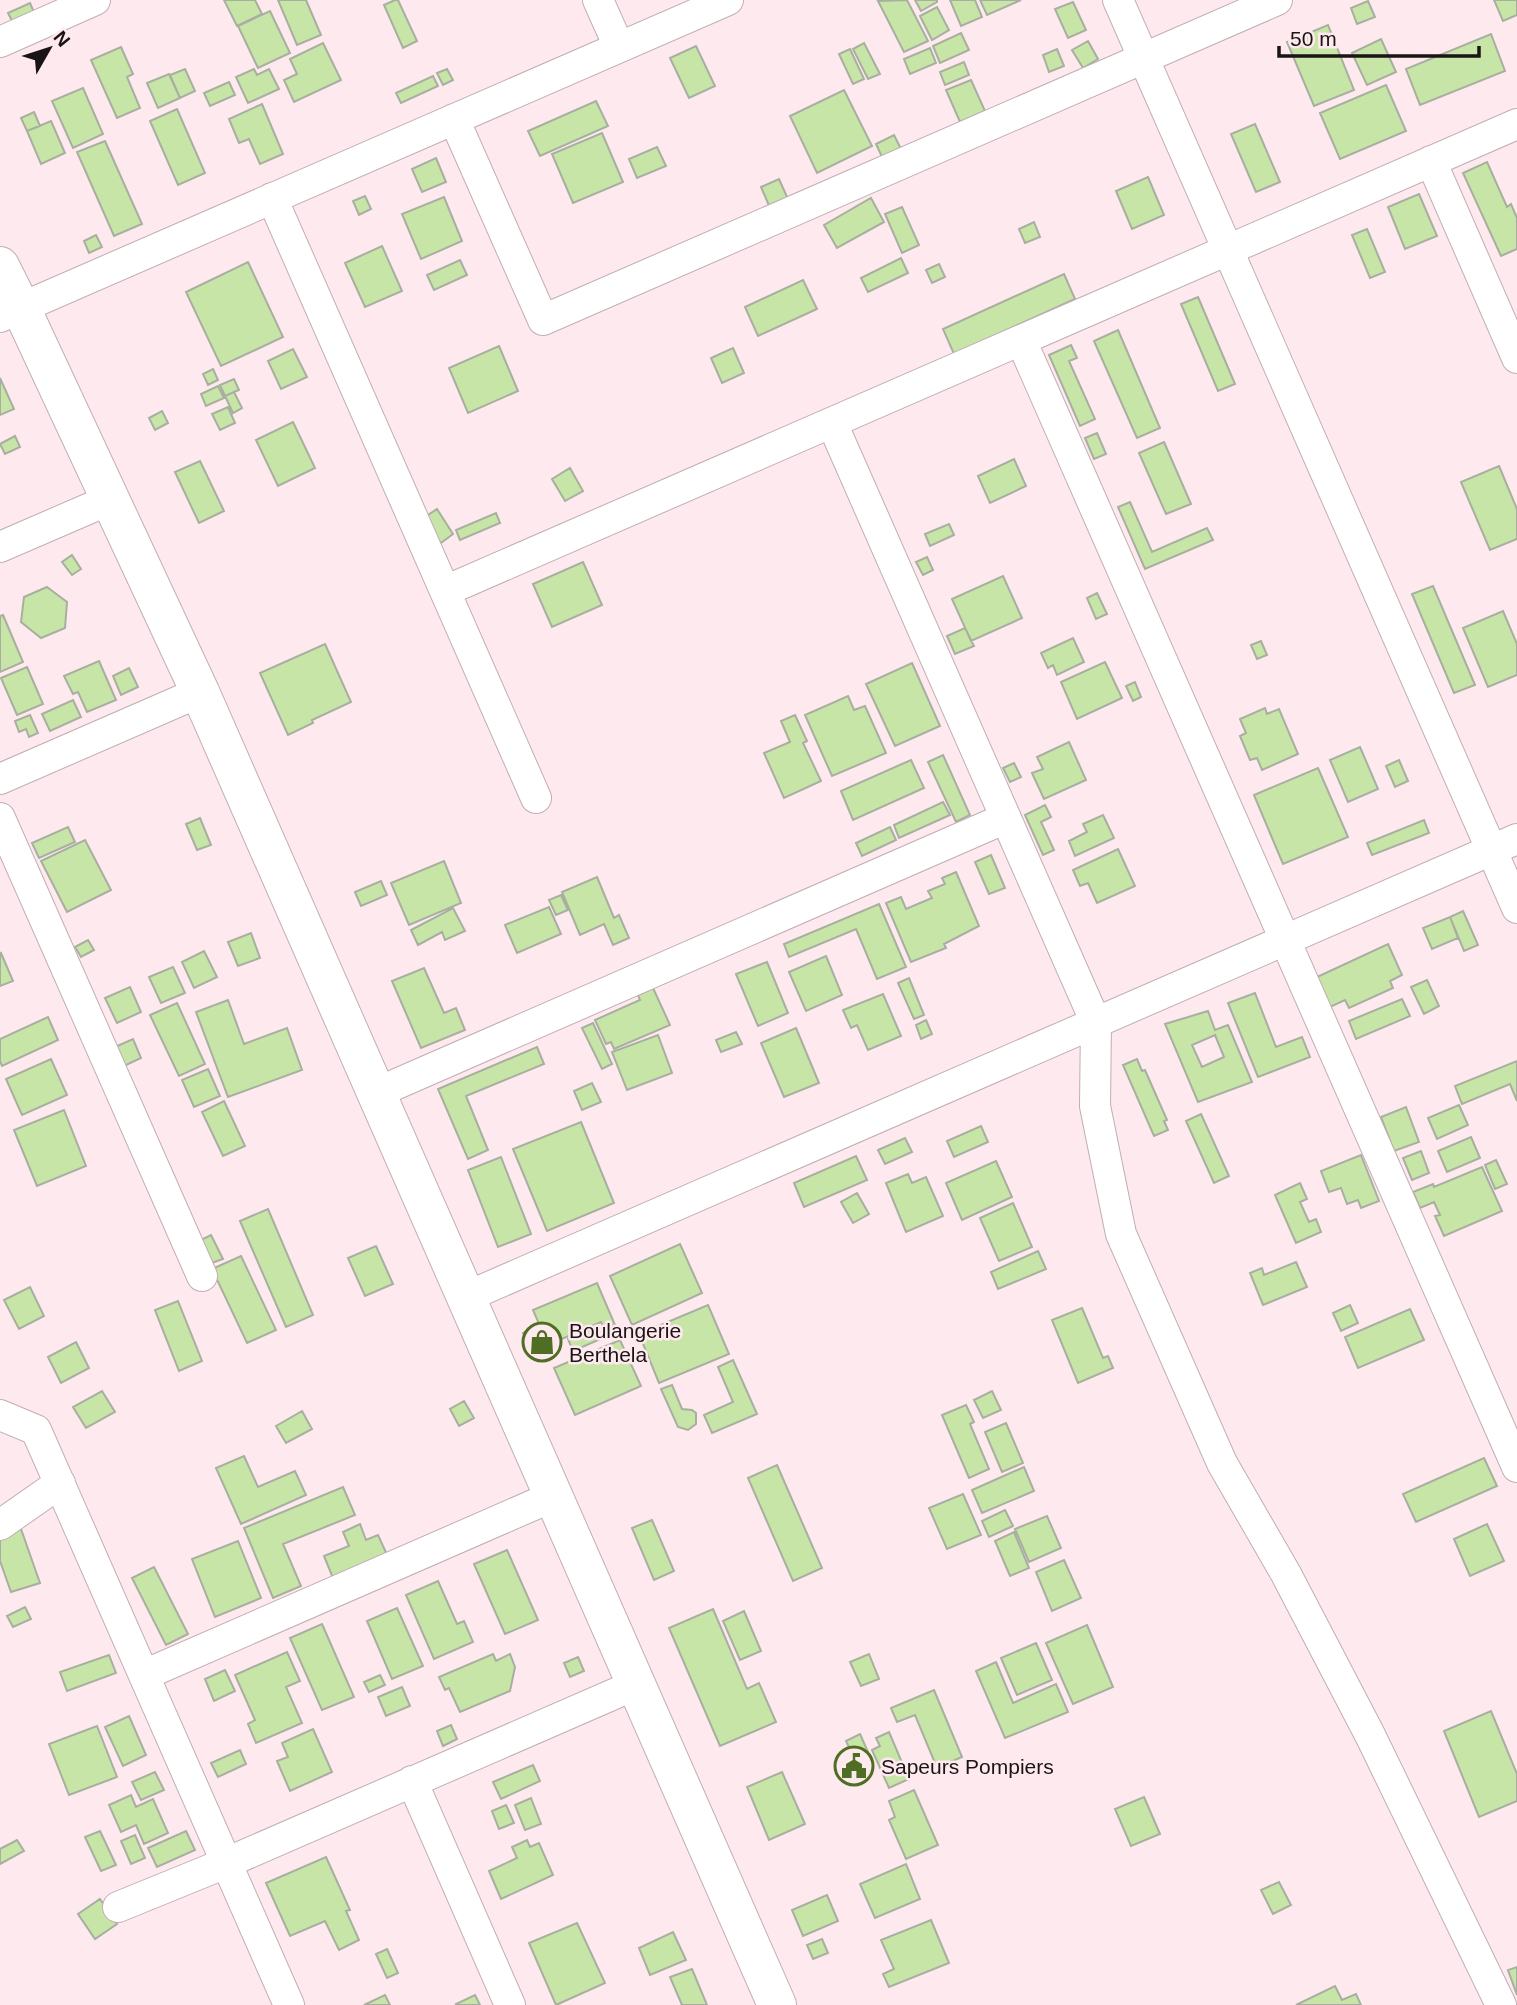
<svg xmlns="http://www.w3.org/2000/svg" width="1517" height="2005" viewBox="0 0 1517 2005" font-family="Arial,sans-serif">
<rect width="100%" height="100%" fill="#feeaee"/>
<path fill="#c7e5a7" stroke="#a8afa0" stroke-width="2" fill-rule="evenodd" d="M224 0H255L262 14 237 26Z
M278 0H306L321 35 297 45Z
M395 0H398L417 41 403 48 384 5Z
M907 0 928 41 904 52 878 1Z
M915 0H937V2L921 11Z
M950 0H975L982 17 961 26Z
M980 0H1021L987 15Z
M1494 0H1517V15L1503 21Z
M1368 1 1375 17 1357 24 1351 8Z
M1073 2 1086 30 1068 38 1055 9Z
M30 3 36 17 15 27 8 13Z
M937 7 949 30 932 40 920 16Z
M270 11 290 53 258 68 238 26Z
M1328 25 1354 90 1314 106 1287 42Z
M961 33 969 50 940 63 933 46Z
M1491 34 1505 71 1420 105 1406 69Z
M1381 39 1396 72 1367 85 1352 53Z
M1088 41 1098 59 1083 68 1072 50Z
M323 43 341 80 294 102 284 80 297 74 290 59Z
M864 43 880 74 868 79 853 49Z
M696 46 715 86 689 98 670 58Z
M121 47 133 74 127 77 140 108 117 118 91 60Z
M930 48 936 63 910 74 904 59Z
M850 49 864 79 853 84 839 54Z
M1057 49 1064 66 1049 72 1043 55Z
M964 62 969 75 945 85 940 72Z
M185 69 195 91 180 98 170 75Z
M254 69 257 75 269 69 279 89 248 103 236 77Z
M447 69 453 80 443 85 437 73Z
M169 74 180 98 158 108 147 83Z
M433 76 438 86 401 103 396 93Z
M971 80 985 111 960 122 946 90Z
M229 82 235 95 210 106 204 93Z
M1386 85 1406 131 1340 159 1320 113Z
M83 88 103 134 73 148 52 101Z
M844 90 872 146 817 173 790 116Z
M596 101 608 126 540 156 528 131Z
M262 104 283 154 260 164 249 139 239 143 229 119Z
M177 109 205 173 178 185 150 121Z
M34 112 40 126 27 131 21 118Z
M51 121 65 153 41 164 27 131Z
M1255 124 1280 182 1256 192 1231 134Z
M602 133 623 182 573 203 552 154Z
M894 135 901 149 882 157 876 144Z
M105 141 142 224 114 236 77 152Z
M657 147 666 166 637 178 629 159Z
M436 158 446 182 422 192 412 169Z
M1487 162 1507 207 1511 204 1517 218V249L1501 256 1463 173Z
M1148 177 1164 215 1132 229 1116 191Z
M779 179 788 199 770 208 761 187Z
M1419 194 1437 236 1405 249 1388 207Z
M365 196 371 209 359 215 353 201Z
M444 197 462 241 421 259 402 214Z
M871 198 884 222 837 248 824 225Z
M902 207 919 245 902 253 885 214Z
M1034 222 1040 237 1025 243 1019 229Z
M1367 229 1385 272 1370 278 1352 235Z
M96 235 102 247 89 253 84 241Z
M382 246 402 291 365 307 345 263Z
M901 258 908 273 868 292 861 278Z
M460 260 467 275 434 290 427 275Z
M248 262 283 337 221 366 186 292Z
M939 264 945 277 932 283 926 270Z
M1064 274 1075 299 954 354 943 329Z
M803 280 817 309 758 336 745 307Z
M1198 297 1235 384 1218 391 1181 304Z
M1118 330 1160 428 1137 438 1094 341Z
M1071 345 1077 358 1069 361 1095 419 1080 426 1049 355Z
M499 346 518 391 468 413 449 368Z
M733 348 744 373 722 383 711 358Z
M293 349 307 377 281 389 268 361Z
M213 369 218 380 208 385 203 374Z
M0 378 14 409 0 415Z
M234 379 239 390 225 396 220 385Z
M218 386 224 398 206 406 201 394Z
M234 392 242 408 233 413 225 396Z
M228 407 235 423 220 430 212 414Z
M162 411 168 423 155 430 149 418Z
M293 422 315 468 278 486 256 440Z
M1097 433 1106 454 1094 459 1085 438Z
M15 436 20 447 5 454 0 444Z
M1164 442 1191 504 1166 514 1139 453Z
M1014 459 1026 486 990 503 978 476Z
M200 461 224 511 199 523 175 472Z
M1499 466 1517 509V539L1490 550 1461 482Z
M570 468 583 491 565 501 552 479Z
M1130 502 1152 552 1207 528 1213 540 1145 569 1118 507Z
M437 509 453 534 441 543 419 521Z
M496 513 500 523 460 540 456 530Z
M949 524 954 535 930 546 925 534Z
M72 555 81 569 72 575 62 562Z
M927 557 933 570 923 575 916 562Z
M583 562 602 605 552 627 533 584Z
M1003 576 1022 618 971 641 952 599Z
M1433 586 1475 685 1454 693 1412 594Z
M47 587 67 602 65 628 41 638 21 622 24 597Z
M1097 593 1107 614 1096 619 1087 598Z
M1503 611 1517 644V675L1488 687 1463 628Z
M3 615 23 662 0 672V616Z
M965 628 974 646 955 654 947 636Z
M1073 638 1084 662 1057 675 1053 665 1048 668 1041 653Z
M1261 641 1267 655 1257 659 1251 645Z
M325 644 351 702 312 720 313 723 288 735 260 673Z
M99 661 116 700 87 712 78 692 73 694 64 676Z
M1105 662 1122 698 1077 719 1061 682Z
M912 663 940 726 895 746 866 684Z
M27 667 43 704 17 715 1 678Z
M129 668 138 687 121 695 113 676Z
M1135 682 1141 697 1133 701 1126 686Z
M848 696 854 710 865 706 886 753 832 776 805 715Z
M73 700 81 717 50 731 42 714Z
M1265 708 1267 714 1279 709 1298 754 1262 770 1257 758 1250 760 1240 736 1246 733 1240 719Z
M30 715 38 733 29 737 26 729 19 732 15 721Z
M795 715 807 741 803 743 821 781 784 798 764 753 790 742 781 721Z
M1069 742 1086 780 1044 799 1032 773 1043 769 1037 757Z
M1360 747 1378 789 1348 802 1330 760Z
M943 755 970 815 956 822 928 762Z
M911 760 924 788 853 820 841 791Z
M1399 760 1408 781 1395 787 1386 766Z
M1014 763 1021 777 1010 782 1003 768Z
M1318 768 1348 837 1283 864 1254 795Z
M943 802 950 815 899 838 894 825Z
M1045 805 1051 817 1041 822 1054 850 1043 855 1025 815Z
M1103 815 1114 838 1075 856 1069 841 1087 832 1083 824Z
M200 818 211 845 197 850 186 824Z
M1424 820 1429 833 1372 855 1367 843Z
M68 827 75 842 39 858 32 843Z
M890 827 896 840 862 856 856 843Z
M85 840 111 890 67 912 41 861Z
M1118 849 1135 886 1097 903 1088 883 1080 886 1073 870Z
M991 855 1005 888 989 894 975 862Z
M444 861 461 903 409 925 391 883Z
M956 872 979 926 944 944 946 948 911 962 886 903 901 897 906 909 932 898 928 891 945 884 942 878Z
M597 877 614 918 619 915 629 938 613 945 604 924 580 935 562 892Z
M381 881 387 895 361 906 355 892Z
M561 895 568 910 556 915 549 900Z
M879 904 906 967 877 979 856 929 789 957 784 944Z
M549 907 561 934 517 953 505 925Z
M453 908 465 931 445 940 442 932 418 945 411 930Z
M1463 911 1478 945 1464 951 1450 917Z
M1450 917 1458 938 1432 949 1423 928Z
M251 933 260 958 238 966 228 942Z
M88 940 94 950 81 957 75 947Z
M1388 944 1402 975 1390 981 1393 988 1349 1008 1345 1000 1330 1007 1317 977Z
M204 951 217 977 194 988 182 962Z
M1 953 13 981 0 986V954Z
M826 956 842 995 806 1011 789 972Z
M767 962 788 1013 758 1026 736 974Z
M173 967 185 993 161 1003 149 977Z
M424 968 444 1013 456 1008 465 1030 421 1048 392 981Z
M909 978 924 1015 914 1019 898 983Z
M1427 980 1439 1006 1424 1014 1411 987Z
M130 987 141 1012 117 1023 105 998Z
M653 988 670 1025 614 1049 611 1042 606 1044 595 1020 640 1000 638 995Z
M1255 993 1276 1047 1302 1037 1310 1057 1258 1077 1228 1003Z
M883 994 901 1036 868 1050 857 1025 851 1028 843 1010Z
M1402 999 1410 1016 1356 1039 1349 1021Z
M228 1000 244 1044 287 1028 302 1070 228 1097 196 1012Z
M177 1003 205 1064 179 1076 150 1015Z
M1208 1011 1215 1030 1228 1025 1252 1082 1198 1102 1165 1024ZM1215 1035 1224 1057 1202 1067 1192 1045Z
M48 1017 58 1040 2 1066 0 1061V1039Z
M926 1020 932 1034 921 1039 916 1025Z
M593 1023 612 1064 602 1069 582 1028Z
M796 1028 819 1083 784 1097 761 1043Z
M736 1032 742 1044 721 1052 716 1040Z
M658 1035 672 1073 627 1090 612 1052Z
M133 1039 141 1058 124 1066 115 1047Z
M537 1047 544 1064 466 1096 488 1150 468 1159 438 1089Z
M51 1059 67 1095 22 1115 6 1079Z
M1137 1059 1142 1071 1145 1070 1167 1120 1164 1121 1168 1130 1154 1136 1123 1065Z
M1517 1061V1101L1510 1084 1462 1104 1455 1086Z
M208 1069 220 1096 194 1107 182 1080Z
M592 1083 601 1102 582 1110 574 1091Z
M224 1101 245 1146 223 1156 202 1112Z
M1459 1105 1468 1125 1437 1139 1428 1118Z
M1406 1107 1419 1142 1394 1151 1381 1117Z
M64 1110 86 1166 37 1186 14 1130Z
M1201 1114 1229 1176 1214 1183 1186 1121Z
M581 1122 614 1203 547 1231 513 1149Z
M981 1126 988 1142 954 1157 947 1141Z
M1471 1137 1480 1158 1447 1172 1438 1151Z
M905 1138 912 1152 885 1164 878 1150Z
M1421 1151 1429 1173 1412 1180 1403 1158Z
M1361 1155 1379 1201 1361 1208 1358 1200 1347 1204 1341 1188 1329 1192 1321 1171Z
M856 1156 867 1180 804 1207 794 1183Z
M501 1157 531 1234 498 1247 468 1170Z
M1496 1160 1507 1184 1495 1189 1485 1165Z
M996 1161 1012 1197 962 1220 946 1183Z
M1482 1167 1502 1211 1444 1236 1435 1216 1440 1215 1434 1202 1420 1208 1413 1192 1433 1184 1434 1187Z
M908 1174 912 1183 926 1177 943 1216 906 1232 886 1183Z
M1300 1183 1307 1199 1300 1202 1309 1222 1316 1219 1321 1232 1296 1243 1275 1195Z
M857 1193 869 1214 853 1223 841 1202Z
M1013 1203 1032 1247 999 1261 980 1218Z
M268 1209 313 1315 286 1327 240 1221Z
M211 1235 223 1259 209 1264 199 1241Z
M680 1244 702 1293 632 1325 610 1276Z
M376 1246 393 1284 365 1296 348 1258Z
M1038 1251 1046 1269 998 1289 991 1272Z
M241 1256 276 1330 247 1343 212 1269Z
M1296 1262 1307 1287 1263 1305 1250 1273 1262 1268 1264 1275Z
M597 1283 615 1325 605 1330 601 1322 548 1345 533 1310Z
M30 1287 44 1316 19 1329 4 1300Z
M178 1301 202 1361 179 1371 155 1310Z
M708 1305 729 1354 659 1383 639 1334Z
M1350 1305 1358 1323 1341 1331 1333 1313Z
M1082 1308 1103 1358 1108 1356 1113 1368 1078 1383 1052 1320Z
M1410 1309 1424 1340 1358 1368 1345 1337Z
M538 1326 546 1346 532 1352 523 1333Z
M597 1327 603 1338 573 1351 568 1339Z
M620 1340 641 1386 575 1415 554 1368Z
M76 1342 89 1368 61 1383 48 1357Z
M733 1360 757 1414 712 1433 704 1415 733 1402 718 1367Z
M672 1385 682 1409 692 1410 696 1413V1424L688 1430 678 1427 661 1389Z
M102 1391 115 1412 86 1428 73 1407Z
M992 1391 1001 1410 983 1418 974 1400Z
M464 1401 474 1418 459 1426 450 1409Z
M966 1405 974 1422 970 1424 989 1469 969 1478 942 1415Z
M302 1411 312 1429 286 1443 276 1426Z
M1006 1423 1023 1463 1002 1472 985 1432Z
M244 1456 258 1487 295 1471 306 1495 241 1524 216 1468Z
M1484 1458 1497 1486 1416 1522 1403 1494Z
M777 1465 822 1568 793 1581 748 1478Z
M1024 1467 1034 1491 982 1513 972 1490Z
M343 1487 355 1515 283 1544 301 1586 273 1598 244 1528Z
M963 1494 981 1535 947 1549 929 1508Z
M1005 1510 1013 1526 989 1537 982 1521Z
M1047 1516 1061 1548 1029 1562 1015 1529Z
M652 1520 674 1571 654 1580 632 1528Z
M360 1524 366 1540 378 1535 389 1559 335 1583 324 1556 349 1546 343 1532Z
M1487 1524 1504 1561 1470 1576 1454 1539Z
M21 1529 40 1583 11 1592 0 1561V1536Z
M1014 1532 1029 1568 1010 1576 995 1541Z
M238 1541 261 1598 215 1617 192 1559Z
M507 1550 538 1620 505 1634 474 1564Z
M1064 1560 1081 1598 1052 1611 1036 1572Z
M154 1567 188 1634 166 1645 132 1578Z
M438 1581 457 1624 464 1621 473 1642 434 1659 406 1595Z
M25 1607 31 1619 13 1627 7 1616Z
M397 1608 423 1666 392 1679 367 1621Z
M713 1609 747 1689 759 1683 776 1722 720 1746 669 1628Z
M744 1611 761 1651 740 1660 723 1621Z
M322 1624 354 1697 322 1710 290 1638Z
M1087 1625 1113 1687 1073 1704 1046 1643Z
M1036 1643 1052 1680 1017 1695 1001 1658Z
M287 1652 300 1681 286 1687 302 1723 256 1743 248 1724 255 1720 235 1675Z
M493 1654 496 1661 510 1654 515 1667 510 1691 460 1712 449 1688 445 1690 439 1677Z
M869 1654 879 1679 861 1686 850 1662Z
M109 1655 116 1673 67 1691 60 1672Z
M578 1657 584 1671 570 1677 564 1663Z
M996 1662 1013 1703 1056 1684 1068 1712 1005 1738 976 1671Z
M225 1670 235 1691 214 1701 205 1679Z
M380 1675 385 1685 369 1692 364 1682Z
M402 1687 410 1706 386 1716 378 1697Z
M934 1690 962 1757 937 1768 915 1715 897 1722 891 1708Z
M1491 1711 1517 1774V1801L1479 1817 1444 1731Z
M129 1716 146 1755 123 1766 105 1727Z
M451 1725 457 1739 443 1746 437 1731Z
M97 1726 117 1777 69 1795 49 1744Z
M313 1729 332 1772 290 1791 277 1761 288 1757 282 1743Z
M889 1732 909 1779 889 1788 872 1750 880 1746 876 1738Z
M860 1734 868 1752 854 1758 846 1741Z
M240 1750 246 1764 218 1777 211 1763Z
M533 1765 540 1781 501 1799 493 1782Z
M155 1772 164 1790 141 1800 132 1782Z
M782 1772 805 1824 769 1840 747 1787Z
M914 1790 938 1845 906 1859 889 1820 895 1817 889 1801Z
M131 1795 136 1807 153 1799 168 1833 144 1844 136 1825 121 1832 109 1805Z
M1144 1797 1160 1834 1131 1846 1115 1809Z
M531 1798 541 1824 525 1830 515 1805Z
M506 1805 514 1823 499 1829 492 1811Z
M100 1831 116 1865 101 1871 85 1837Z
M186 1831 195 1850 157 1867 148 1848Z
M135 1835 145 1858 131 1864 121 1841Z
M17 1840 24 1851 0 1864V1849Z
M527 1840 530 1847 539 1843 553 1875 501 1899 489 1871 517 1858 512 1847Z
M326 1857 350 1910 346 1911 359 1940 339 1950 325 1921 290 1936 266 1883Z
M906 1864 920 1899 875 1918 860 1884Z
M1279 1882 1291 1905 1273 1914 1261 1890Z
M827 1895 838 1921 803 1936 792 1910Z
M100 1899 117 1924 95 1939 78 1914Z
M931 1920 949 1963 889 1987 883 1974 894 1969 881 1940Z
M577 1923 605 1983 556 2005 529 1943Z
M673 1932 686 1960 650 1975 639 1948Z
M822 1939 828 1953 813 1959 807 1945Z
M387 1949 398 1973 387 1978 376 1954Z
M1517 1967V1995L1508 1970Z
M692 1969 707 2005H682L670 1977Z
M1335 1986 1342 2000 1356 1994 1361 2005H1296Z
M385 1995 390 2005H364Z
M475 1995 480 2005H457L456 2004Z"/>
<g fill="none" stroke-linecap="round" stroke-linejoin="round">
<defs>
<path id="street" d="M598 0 619 47
M1118 0 1517 908
M0 42 95 0
M454 119 543 320 1277 0
M1431 161 1517 358
M272 198 536 798
M0 317 728 0
M1021 340 1517 1467
M832 423 1096 1023 1095 1106 1121 1234 1222 1463 1286 1574 1370 1735 1501 2005
M0 547 111 499
M445 591 1517 124
M0 779 200 692
M0 818 202 1276
M376 1093 1006 818
M466 1297 1517 839
M0 1415 36 1430 289 2005
M0 1525 60 1483
M144 1675 554 1496
M412 1781 510 2005
M118 1907 226 1863 637 1684"/>
<path id="secondary" d="M0 266 21 308 200 692 777 2005"/>
</defs>
<use href="#street" stroke="#c1aeb2" stroke-width="32"/>
<use href="#secondary" stroke="#c1aeb2" stroke-width="40"/>
<use href="#street" stroke="#fff" stroke-width="30"/>
<use href="#secondary" stroke="#fff" stroke-width="38"/>
</g>
<defs>
<symbol id="shop-ring" viewBox="-11 -11 22 22"><circle r="9.5" fill="#feeaee" stroke="#4f6d23" stroke-width="1.5"/><path d="M-5-2.5h2.3a2.7 3.5 0 0 1 5.4 0H5L5.5 6h-11ZM-1.5-2.5h3a1.5 2.3 0 0 0-3 0Z" fill="#4f6d23"/></symbol>
<symbol id="civic-ring" viewBox="-11 -11 22 22"><circle r="9.5" fill="#feeaee" stroke="#4f6d23" stroke-width="1.5"/><path d="M-.6-6.5H3V-4.5H.6V-3L4-1V1h2V6H-6V1h2V-1L-.6-3ZM-1.2 2.5V6h2.4V2.5Z" fill="#4f6d23"/></symbol>
</defs>
<g fill-rule="evenodd">
<use href="#shop-ring" x="520" y="1320" width="44" height="44"/>
<use href="#civic-ring" x="832" y="1744" width="44" height="44"/>
</g>
<g text-anchor="middle" dominant-baseline="central" stroke-width="5" stroke-linejoin="round" paint-order="stroke">
<g font-size="21" fill="#1b1416" stroke="#feeaee" text-anchor="start">
<text x="569" y="1330">Boulangerie<tspan x="569" dy="24">Berthela</tspan></text>
<text x="881" y="1766">Sapeurs Pompiers</text>
</g>
</g>
<g transform="translate(49 49) rotate(51)" stroke="#feeaee" stroke-width="5" paint-order="stroke">
<path d="M0-5L12 26L0 18L-12 26Z" fill="#1b1416"/>
<text y="-10" font-size="19" font-weight="bold" text-anchor="middle" fill="#1b1416">N</text>
</g>
<path d="M1279 46v10h200v-10" fill="none" stroke="#1b1416" stroke-width="3.5"/>
<text x="1290" y="46" font-size="21" fill="#1b1416" stroke="#feeaee" stroke-width="5" paint-order="stroke">50 m</text>
</svg>
